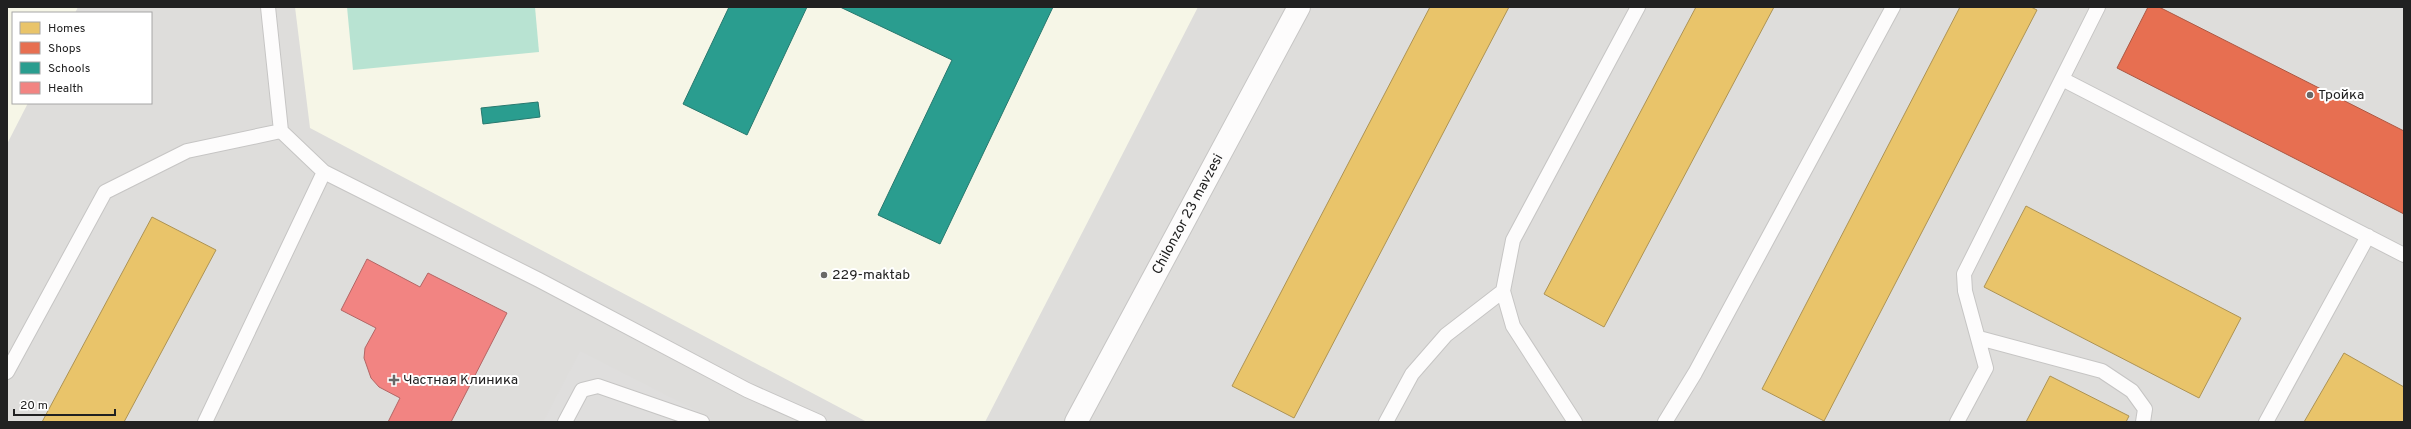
<svg xmlns="http://www.w3.org/2000/svg" width="2411" height="429" viewBox="0 0 2411 429" font-family="Overpass,sans-serif">
<rect width="100%" height="100%" fill="#efedea"/>
<path fill="#dedddb" fill-rule="evenodd" d="M7 7H2404V422H7ZM13 13H151V103H13Z"/>
<path fill="#f6f6e7" d="M7 7H78L75 13H13V103H28L7 144Z
M295 7H1198L985 422H867L310 128Z"/>
<path fill="#b8e3d2" d="M347 7H535L539 52 353 70Z"/>
<path fill="#dfdedd" d="M580 351 711 418 709 422H543Z"/>
<path fill="#e9c46a" stroke="#ad9354" d="M1430 7H1509L1294 418 1232 386Z
M1696 7H1774L1604 327 1544 294Z
M1960 7H2031L2037 10 1824 421 1762 389Z
M2026 206 2241 318 2199 398 1984 287Z
M152 217 216 250 124 422H42Z
M2344 353 2404 387V422H2304Z
M2050 376 2129 416 2126 422H2026Z"/>
<path fill="#e76f51" stroke="#ac5843" d="M2148 7H2159L2404 131V214L2117 68Z"/>
<path fill="#2a9d8f" stroke="#27786e" d="M729 7H807L747 135 683 104Z
M840 7H1053L940 244 878 215 952 60Z
M538 102 540 117 483 124 481 108Z"/>
<path fill="#f28482" stroke="#b36665" d="M367 259 420 287 428 273 507 313 451 422H388L400 398 379 387 371 378 364 358 365 348 376 328 341 310Z"/>
<g fill="none" stroke-linecap="round" stroke-linejoin="round">
<defs>
<path id="service" d="M268 7 281 131 324 172 539 280 747 390 819 422
M2062 79 2404 255
M1979 338 2102 371 2132 391 2145 409 2143 422
M7 372 105 192 187 151 281 131
M205 422 324 172
M565 422 582 390 598 386 702 422
M1386 422 1412 374 1446 335 1503 291
M1575 422 1513 326 1503 291 1513 240 1638 7
M1665 422 1695 373 1893 7
M1957 422 1986 368 1965 291 1964 274 2098 7
M2266 422 2368 236"/>
<g id="minor">
<path id="s1" d="M1076 422 1299 7"/>
</g>
</defs>
<use href="#service" stroke="#c6c5c4" stroke-width="16"/>
<use href="#minor" stroke="#c6c5c4" stroke-width="24"/>
<use href="#service" stroke="#fdfcfc" stroke-width="14"/>
<use href="#minor" stroke="#fdfcfc" stroke-width="22"/>
</g>
<g fill="#696867" stroke="#fff" stroke-width="1.5">
<circle cx="2310" cy="95" r="4"/>
<circle cx="824" cy="275" r="4"/>
<path d="M392 374h4v4h4v4h-4v4h-4v-4h-4v-4h4z"/>
</g>
<g text-anchor="middle" dominant-baseline="central" stroke-width="4" stroke-linejoin="round" paint-order="stroke">
<g font-size="14" fill="#212121" stroke="#fff" text-anchor="start">
<text x="2318" y="95">Тройка</text>
<text x="832" y="275">229-maktab</text>
<text x="403" y="380">Частная Клиника</text>
</g>
<g font-size="14" fill="#212121" stroke="#fff">
<text stroke="none"><textPath href="#s1" startOffset="236">Chilonzor 23 mavzesi</textPath></text>
</g>
</g>
<rect width="2411" height="429" fill="none" stroke="#212121" stroke-width="16"/>
<rect x="12" y="12" width="140" height="92" fill="#ffffff" stroke="#a6a6a6"/>
<rect x="20" y="22" width="20" height="12" fill="#e9c46a" stroke="#a6a6a6"/>
<text x="48" y="32" font-size="12" fill="#212121">Homes</text>
<rect x="20" y="42" width="20" height="12" fill="#e76f51" stroke="#a6a6a6"/>
<text x="48" y="52" font-size="12" fill="#212121">Shops</text>
<rect x="20" y="62" width="20" height="12" fill="#2a9d8f" stroke="#a6a6a6"/>
<text x="48" y="72" font-size="12" fill="#212121">Schools</text>
<rect x="20" y="82" width="20" height="12" fill="#f28482" stroke="#a6a6a6"/>
<text x="48" y="92" font-size="12" fill="#212121">Health</text>
<path d="M14 409v6h101v-6" fill="none" stroke="#212121" stroke-width="2"/>
<text x="20" y="409" font-size="12" fill="#212121" stroke="#ffffff" stroke-width="3" paint-order="stroke">20 m</text>
</svg>
